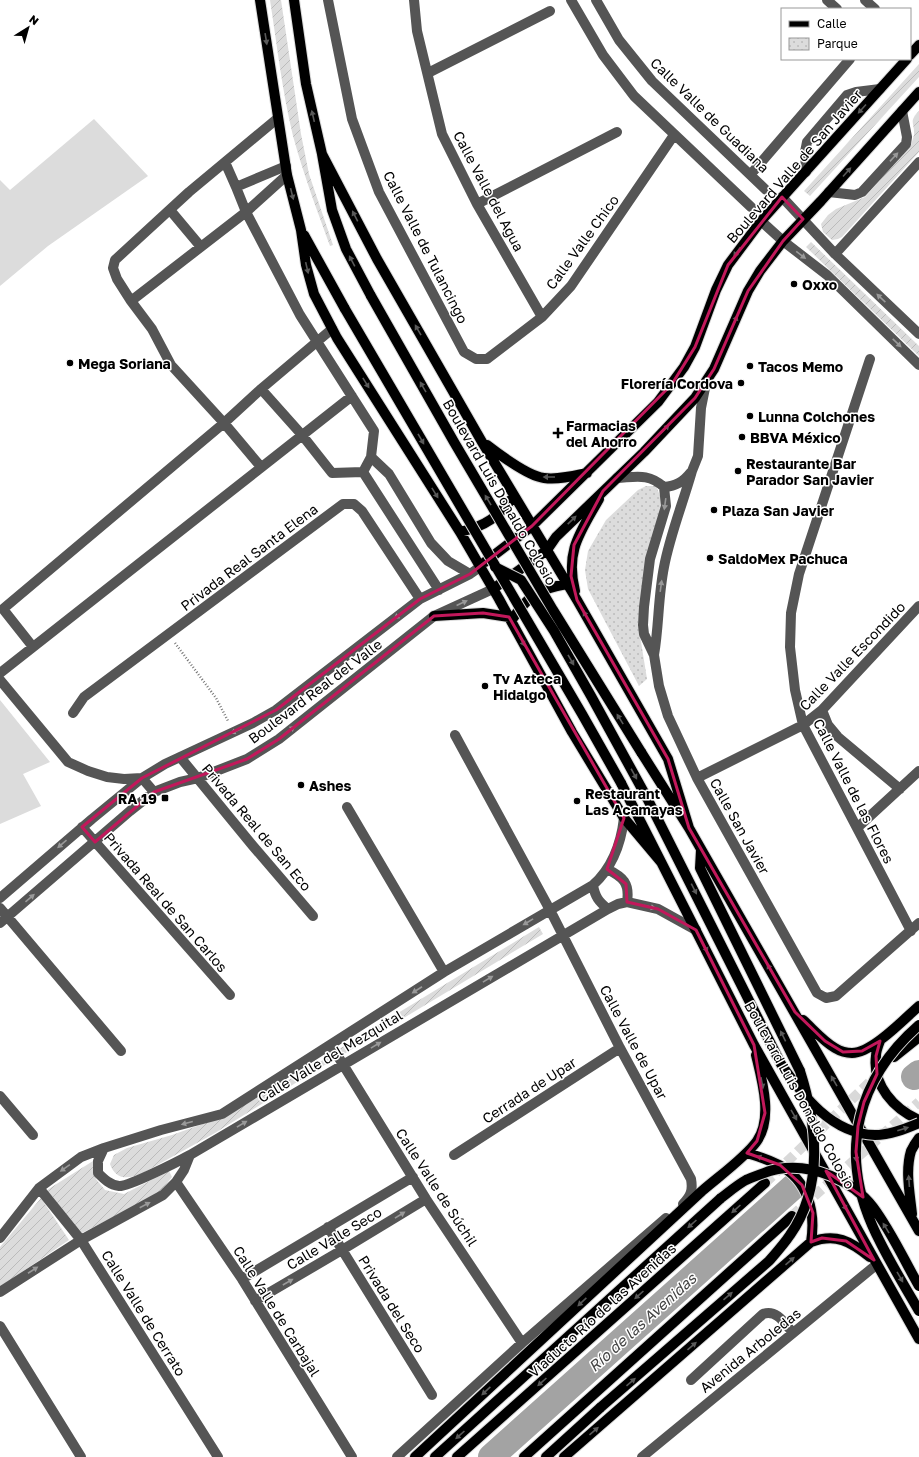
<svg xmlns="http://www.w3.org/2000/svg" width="919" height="1457" viewBox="0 0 919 1457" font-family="'Golos Text',sans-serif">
<defs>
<pattern id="park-dots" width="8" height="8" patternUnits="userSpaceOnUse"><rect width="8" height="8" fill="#dcdcdc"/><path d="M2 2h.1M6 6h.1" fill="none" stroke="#bbb" stroke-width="1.8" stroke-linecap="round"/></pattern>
<pattern id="garden-furrows" width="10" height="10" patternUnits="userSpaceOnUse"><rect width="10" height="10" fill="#dcdcdc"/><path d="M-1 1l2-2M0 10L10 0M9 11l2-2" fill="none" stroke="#bbb"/></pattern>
</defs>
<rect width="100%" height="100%" fill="#fff"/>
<path fill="#dcdcdc" d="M94 119 148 176 48 246 0 286V180L10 190Z
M0 700 50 762 23 774 41 806 0 824Z"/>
<path fill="url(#park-dots)" d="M646 486H656L661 498 660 523 638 623 647 679 639 686 588 589 585 570 588 551 606 520 638 490Z"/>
<path fill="url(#garden-furrows)" d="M270 0H281L301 134 309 174 333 245 330 246C317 210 303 173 293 136 282 91 277 45 270 0Z
M919 64V77L810 196 804 191Z
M919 111V152L842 237 838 239 832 240 823 232 821 224 828 215 836 209 865 197 911 145C912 142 913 138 914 135 915 123 908 122 919 111Z
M811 242 919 346V356L806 247Z
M539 927 543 934 344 1054 339 1049Z
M330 1056 331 1061 215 1133 143 1173C129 1179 116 1181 110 1164L114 1155 127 1148 172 1135 225 1116Z
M93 1161 96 1179 105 1190 124 1194 169 1171 172 1177 158 1194 82 1233 47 1190Z
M41 1198 69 1240 0 1287V1247Z"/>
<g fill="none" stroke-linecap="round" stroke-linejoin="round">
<path stroke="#a3a3a3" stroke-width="26" d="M914 1077 919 1073
M491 1457 793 1187"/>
<path stroke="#d9d9d9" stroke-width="10" stroke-dasharray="10 5" stroke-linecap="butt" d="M765 1183 876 1076
M792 1216 919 1102"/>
<defs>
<path id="major" d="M260 0 287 175 301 230 306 265 314 294 337 338 460 532 499 599 572 732 624 818 661 862
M294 0 306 84 322 154 332 210 346 249 371 296
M910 55 919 45
M322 154 377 259 482 442 577 600 668 759 689 828
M304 235 345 309
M487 445C500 455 528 476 544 478 558 480 574 476 587 473
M460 532C486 526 498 517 514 496
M485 562 532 526 658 402 684 367 695 347 716 290 728 265 761 221 907 59
M493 589 547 550 556 537 644 452 695 398 714 369 748 291 760 271 783 241 821 201 919 92
M575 591C565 551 580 533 599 499
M434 616 483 613 509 617
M511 621C528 596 537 589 567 584
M641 752 689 828 919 1231
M621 783 754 1045 919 1339
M701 850 700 868 800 1071
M803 1020C813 1029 823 1041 835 1048 840 1051 847 1053 852 1053 872 1053 904 1019 919 1006
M880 1041C878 1046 876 1051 876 1056 872 1085 894 1109 919 1120
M894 1057 919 1037
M747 1153C757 1156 769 1160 779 1165 808 1180 816 1212 811 1242
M912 1214C910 1194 905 1171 911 1151 913 1147 916 1142 919 1138
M415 1457 702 1191C718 1177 746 1157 757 1141 773 1118 762 1080 756 1055
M435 1457 721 1198
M457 1457 765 1183
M524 1457 792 1216
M546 1457 601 1407
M564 1457 811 1242C836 1233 850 1241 870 1257"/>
</defs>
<use href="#major" stroke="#dbdbdb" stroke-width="12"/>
<path stroke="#777" stroke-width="2.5" stroke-dasharray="1 2" stroke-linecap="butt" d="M175 643 216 698 228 721"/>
<path stroke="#555" stroke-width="10" d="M328 0 352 119 379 192 464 352 476 359H487L542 317 571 286 674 135
M414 0 417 31 442 134 477 204 542 317
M571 0 603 55 634 96 751 207
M596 0 619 40 652 81 766 190
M827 0 837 9
M865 0 875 9
M428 73 550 11
M225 162 236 187
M286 166 236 187 246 212 287 175
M806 172 805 152 807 142 847 95 856 92 880 89
M751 174 850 59
M829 192 855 195 862 192 906 144 907 137 902 111
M782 197 835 254 919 334
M477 204 617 132
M170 210 201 247
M761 221 783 241 827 275 919 365
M835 254 919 162
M131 301 117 279 113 268 115 260 189 192 278 118
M870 359 799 574 791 613 790 647 795 690 803 725 911 931
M261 389 302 435 332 473 363 472
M371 457 389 474 431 543 448 561 470 574
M261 467 224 423 171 365 152 329 131 301 246 212 300 315 374 431 371 457 363 472 439 590
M617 478C637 477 648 473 664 487L666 506 650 559 644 607 643 625 644 634 654 655 659 686 668 716 697 778 817 993 826 998 836 996 919 923
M664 487C676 486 683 482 691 472
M33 647 3 609 224 423 261 389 332 329
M654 655C659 626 658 597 664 567 670 535 683 503 692 471L698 456 701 408 706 383
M0 673 352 396
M0 680 68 762 88 771 107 777 124 779 142 778
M822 710 828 725 838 737 900 789
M73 713 84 697 343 504H354L362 511 420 599
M455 735 550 910 620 1048 691 1179C693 1190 691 1196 683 1204
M180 757 253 846 313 916
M142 778 154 792
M697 778 803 725 822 710 919 606
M347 807 444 972
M82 827 230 995
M857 828 919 771
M607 869C623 877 630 883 627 902
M593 885C595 897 599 902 608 909
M0 898 92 819 142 778 165 764 253 723 276 710 420 599 470 574 480 567
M0 908 121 1051
M0 923 130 811 154 792 180 782 198 778 247 759 279 739 434 616 493 589
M331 1045 426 1199 522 1343
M0 1096 33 1135
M104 1148 98 1161V1173C104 1179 110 1185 119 1186 128 1187 179 1161 190 1155
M454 1155 620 1048
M176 1182 242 1279 352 1457
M39 1188 81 1240 218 1457
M328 1227 432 1395
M0 1238 39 1188 81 1157 104 1148 161 1130 222 1114 444 972 593 885C612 868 621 844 624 818
M242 1279 413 1177
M0 1292 81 1240 163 1195 176 1182 184 1170 190 1155 608 909 618 904 627 902 658 909 696 930
M255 1301 342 1250 426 1199
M0 1326 81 1457
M691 1380 763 1314C777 1309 785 1324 793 1333
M397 1457 522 1343 666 1218
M642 1457 876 1265"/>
<use href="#major" stroke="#000" stroke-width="10"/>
<defs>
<path id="major-bridge" d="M371 296 454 442 553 610 641 752
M345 309 582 714 621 783
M495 567 521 580 554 631 591 696 647 798 781 1064C803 1096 832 1134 875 1135 890 1135 905 1129 919 1123
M919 1025C858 1078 839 1150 872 1225 885 1255 903 1283 919 1311
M721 1198C729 1192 737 1185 746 1180 756 1176 767 1171 778 1169 812 1163 852 1180 873 1207 891 1231 904 1260 919 1286
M601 1407 769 1261C776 1253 784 1244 790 1235 824 1187 817 1124 800 1071"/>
</defs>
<use href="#major-bridge" stroke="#dbdbdb" stroke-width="12" stroke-linecap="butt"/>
<use href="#major-bridge" stroke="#000" stroke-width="10"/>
</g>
<defs><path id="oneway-solid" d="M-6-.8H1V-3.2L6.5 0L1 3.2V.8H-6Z"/></defs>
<g fill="#595959">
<use href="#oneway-solid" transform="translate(266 39) rotate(81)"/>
<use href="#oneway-solid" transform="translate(862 109) rotate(132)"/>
<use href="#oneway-solid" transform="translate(313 116) rotate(-103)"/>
<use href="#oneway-solid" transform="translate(847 172) rotate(-48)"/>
<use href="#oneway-solid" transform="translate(292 194) rotate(76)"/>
<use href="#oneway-solid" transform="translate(355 216) rotate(-117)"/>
<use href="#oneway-solid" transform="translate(737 252) rotate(125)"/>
<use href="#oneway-solid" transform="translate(352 261) rotate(-118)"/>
<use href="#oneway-solid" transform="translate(307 268) rotate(77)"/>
<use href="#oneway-solid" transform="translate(735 321) rotate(-67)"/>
<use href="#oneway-solid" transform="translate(418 330) rotate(-120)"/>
<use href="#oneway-solid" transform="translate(366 383) rotate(58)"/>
<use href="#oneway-solid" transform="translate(423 387) rotate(-120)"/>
<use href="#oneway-solid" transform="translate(665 429) rotate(-46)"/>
<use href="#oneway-solid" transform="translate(421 439) rotate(60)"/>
<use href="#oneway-solid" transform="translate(549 477) rotate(180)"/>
<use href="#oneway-solid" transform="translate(435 493) rotate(58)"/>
<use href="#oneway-solid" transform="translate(488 500) rotate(-121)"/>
<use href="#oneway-solid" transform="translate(572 520) rotate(-44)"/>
<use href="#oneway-solid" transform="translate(586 616) rotate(-120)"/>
<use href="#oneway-solid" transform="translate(522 641) rotate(61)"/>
<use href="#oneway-solid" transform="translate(571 660) rotate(60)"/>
<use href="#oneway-solid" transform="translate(620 719) rotate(-122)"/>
<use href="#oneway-solid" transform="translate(634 774) rotate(61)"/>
<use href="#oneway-solid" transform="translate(694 889) rotate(63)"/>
<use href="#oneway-solid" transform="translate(705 947) rotate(63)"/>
<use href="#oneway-solid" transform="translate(770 969) rotate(-120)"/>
<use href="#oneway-solid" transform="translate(783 1036) rotate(-116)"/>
<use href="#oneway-solid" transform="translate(834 1081) rotate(-120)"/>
<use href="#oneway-solid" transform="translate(762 1083) rotate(80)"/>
<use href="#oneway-solid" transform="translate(794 1115) rotate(60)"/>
<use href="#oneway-solid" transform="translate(903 1129) rotate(-18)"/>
<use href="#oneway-solid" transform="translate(856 1156) rotate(86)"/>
<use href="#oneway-solid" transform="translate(762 1158) rotate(-160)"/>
<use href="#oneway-solid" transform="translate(909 1181) rotate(-94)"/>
<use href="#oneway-solid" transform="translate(844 1205) rotate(62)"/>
<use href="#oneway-solid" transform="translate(736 1209) rotate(138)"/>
<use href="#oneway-solid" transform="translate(692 1224) rotate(138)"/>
<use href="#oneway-solid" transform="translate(886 1228) rotate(-121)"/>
<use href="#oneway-solid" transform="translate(790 1261) rotate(-41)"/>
<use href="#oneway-solid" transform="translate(900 1277) rotate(60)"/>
<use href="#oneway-solid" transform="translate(639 1295) rotate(138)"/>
<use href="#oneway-solid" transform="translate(728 1296) rotate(-41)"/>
<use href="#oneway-solid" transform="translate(582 1302) rotate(137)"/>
<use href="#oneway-solid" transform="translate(692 1346) rotate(-41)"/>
<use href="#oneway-solid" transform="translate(542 1382) rotate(138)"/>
<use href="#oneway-solid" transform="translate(631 1382) rotate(-41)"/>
<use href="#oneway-solid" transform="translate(486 1391) rotate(137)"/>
<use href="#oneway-solid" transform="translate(594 1431) rotate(-41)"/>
<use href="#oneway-solid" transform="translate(460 1435) rotate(138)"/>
</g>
<g fill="#999">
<use href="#oneway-solid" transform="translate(894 157) rotate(-47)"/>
<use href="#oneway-solid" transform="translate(801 255) rotate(37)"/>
<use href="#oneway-solid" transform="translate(881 298) rotate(-137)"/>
<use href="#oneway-solid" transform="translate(897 343) rotate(44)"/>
<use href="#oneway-solid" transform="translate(665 504) rotate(98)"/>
<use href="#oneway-solid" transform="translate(661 586) rotate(-82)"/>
<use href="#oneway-solid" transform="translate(462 603) rotate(-25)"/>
<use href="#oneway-solid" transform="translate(399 615) rotate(142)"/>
<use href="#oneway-solid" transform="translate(290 730) rotate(-38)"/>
<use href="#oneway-solid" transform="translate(236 731) rotate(155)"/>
<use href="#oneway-solid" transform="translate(62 844) rotate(139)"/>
<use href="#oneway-solid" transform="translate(30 898) rotate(-41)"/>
<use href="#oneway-solid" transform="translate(650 907) rotate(14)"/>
<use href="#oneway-solid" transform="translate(528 922) rotate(149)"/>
<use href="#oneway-solid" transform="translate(488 979) rotate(-31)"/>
<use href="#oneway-solid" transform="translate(417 990) rotate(147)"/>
<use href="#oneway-solid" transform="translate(376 1045) rotate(-31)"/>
<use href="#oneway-solid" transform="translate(187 1123) rotate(165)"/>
<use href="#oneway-solid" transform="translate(242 1124) rotate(-31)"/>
<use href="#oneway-solid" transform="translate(65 1168) rotate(145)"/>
<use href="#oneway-solid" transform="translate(145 1205) rotate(-28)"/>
<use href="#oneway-solid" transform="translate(400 1215) rotate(-32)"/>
<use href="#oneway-solid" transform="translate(33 1270) rotate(-33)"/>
<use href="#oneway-solid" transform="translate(288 1282) rotate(-30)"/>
</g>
<path fill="none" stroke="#c2185b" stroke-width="3" stroke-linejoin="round" d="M782 197 803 219 783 241 748 291 714 369 695 398 603 491 574 545 571 576 577 600 668 759 689 828 795 1012 825 1041 843 1052 862 1051 880 1041 876 1056 877 1074 864 1102 858 1126 856 1152 863 1197 826 1171 874 1260 846 1241 822 1238 811 1242 813 1213 802 1185 780 1165 747 1153 757 1141 765 1113 754 1045 696 930 658 909 627 902 626 884 607 869 624 818 509 617 483 613 434 616 279 739 247 759 154 792 95 842 82 827 142 778 276 710 420 599 470 574 532 526 672 384 695 347 728 265Z"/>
<g fill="#000" stroke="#fff" stroke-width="1.5">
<circle cx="794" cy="284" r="4"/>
<circle cx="70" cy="363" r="4"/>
<circle cx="750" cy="366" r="4"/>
<circle cx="741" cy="383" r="4"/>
<circle cx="750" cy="416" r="4"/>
<path d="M556 427h4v4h4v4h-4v4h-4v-4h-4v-4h4z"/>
<circle cx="742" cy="437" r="4"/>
<circle cx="738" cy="471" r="4"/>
<circle cx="714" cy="510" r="4"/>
<circle cx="710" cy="558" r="4"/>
<circle cx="485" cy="686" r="4"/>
<circle cx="301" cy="785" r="4"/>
<rect x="161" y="794" width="8" height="8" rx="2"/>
<circle cx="577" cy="801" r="4"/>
</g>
<g text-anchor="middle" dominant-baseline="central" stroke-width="3" stroke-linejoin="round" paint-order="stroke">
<g font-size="14" fill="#000" stroke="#fff">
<text transform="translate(710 115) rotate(44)">Calle Valle de Guadiana</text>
<text transform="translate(794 166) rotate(-49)">Boulevard Valle de San Javier</text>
<text transform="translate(489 191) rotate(62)">Calle Valle del Agua</text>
<text transform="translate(582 242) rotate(-54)">Calle Valle Chico</text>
<text transform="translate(426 247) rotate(63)">Calle Valle de Tulancingo</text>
<text transform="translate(500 492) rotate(60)">Boulevard Luis Donaldo Colosio</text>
<text transform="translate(249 557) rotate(-37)">Privada Real Santa Elena</text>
<text transform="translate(852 656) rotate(-46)">Calle Valle Escondido</text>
<text transform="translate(315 691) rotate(-37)">Boulevard Real del Valle</text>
<text transform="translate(854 791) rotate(63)">Calle Valle de las Flores</text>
<text transform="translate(740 826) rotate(61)">Calle San Javier</text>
<text transform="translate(257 827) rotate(50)">Privada Real de San Eco</text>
<text transform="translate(166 902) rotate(49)">Privada Real de San Carlos</text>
<text transform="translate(634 1042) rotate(62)">Calle Valle de Upar</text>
<text transform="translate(330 1056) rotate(-31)">Calle Valle del Mezquital</text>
<text transform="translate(529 1090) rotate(-33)">Cerrada de Upar</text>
<text transform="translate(800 1095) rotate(61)">Boulevard Luis Donaldo Colosio</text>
<text transform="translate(437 1187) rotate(57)">Calle Valle de Súchil</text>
<text transform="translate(334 1238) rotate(-31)">Calle Valle Seco</text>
<text transform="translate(392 1304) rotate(58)">Privada del Seco</text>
<text transform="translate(602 1310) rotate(-42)">Viaducto Río de las Avenidas</text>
<text transform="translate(277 1311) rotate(58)">Calle Valle de Carbajal</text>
<text transform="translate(144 1313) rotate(58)">Calle Valle de Cerrato</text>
<text transform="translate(750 1350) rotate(-39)">Avenida Arboledas</text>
</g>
<g font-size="14" font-weight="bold" fill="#000" stroke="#fff" text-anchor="start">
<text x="802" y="284">Oxxo</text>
<text x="78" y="363">Mega Soriana</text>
<text x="758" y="366">Tacos Memo</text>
<text x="733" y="383" text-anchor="end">Florería Cordova</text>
<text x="758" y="416">Lunna Colchones</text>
<text x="566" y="425">Farmacias<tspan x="566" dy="16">del Ahorro</tspan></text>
<text x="750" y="437">BBVA México</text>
<text x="746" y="463">Restaurante Bar<tspan x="746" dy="16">Parador San Javier</tspan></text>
<text x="722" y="510">Plaza San Javier</text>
<text x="718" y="558">SaldoMex Pachuca</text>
<text x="493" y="678">Tv Azteca<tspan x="493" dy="16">Hidalgo</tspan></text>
<text x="309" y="785">Ashes</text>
<text x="585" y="793">Restaurant<tspan x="585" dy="16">Las Acamayas</tspan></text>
<text x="157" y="798" text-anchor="end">RA 19</text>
</g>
<g font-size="15" font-style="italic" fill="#444" stroke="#fff">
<text transform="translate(642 1322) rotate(-42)">Río de las Avenidas</text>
</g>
</g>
<rect x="781" y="8" width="130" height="52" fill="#ffffff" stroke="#999999"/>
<rect x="789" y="21" width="20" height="6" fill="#000000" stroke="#999999"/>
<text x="817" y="28" font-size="12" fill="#000000">Calle</text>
<rect x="789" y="38" width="20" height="12" fill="url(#park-dots)" stroke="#999999"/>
<text x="817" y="48" font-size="12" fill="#000000">Parque</text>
<g transform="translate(28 28) rotate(37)" stroke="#ffffff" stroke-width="3" paint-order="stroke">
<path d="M0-3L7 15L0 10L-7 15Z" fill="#000000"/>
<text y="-6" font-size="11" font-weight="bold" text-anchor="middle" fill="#000000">N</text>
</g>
</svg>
